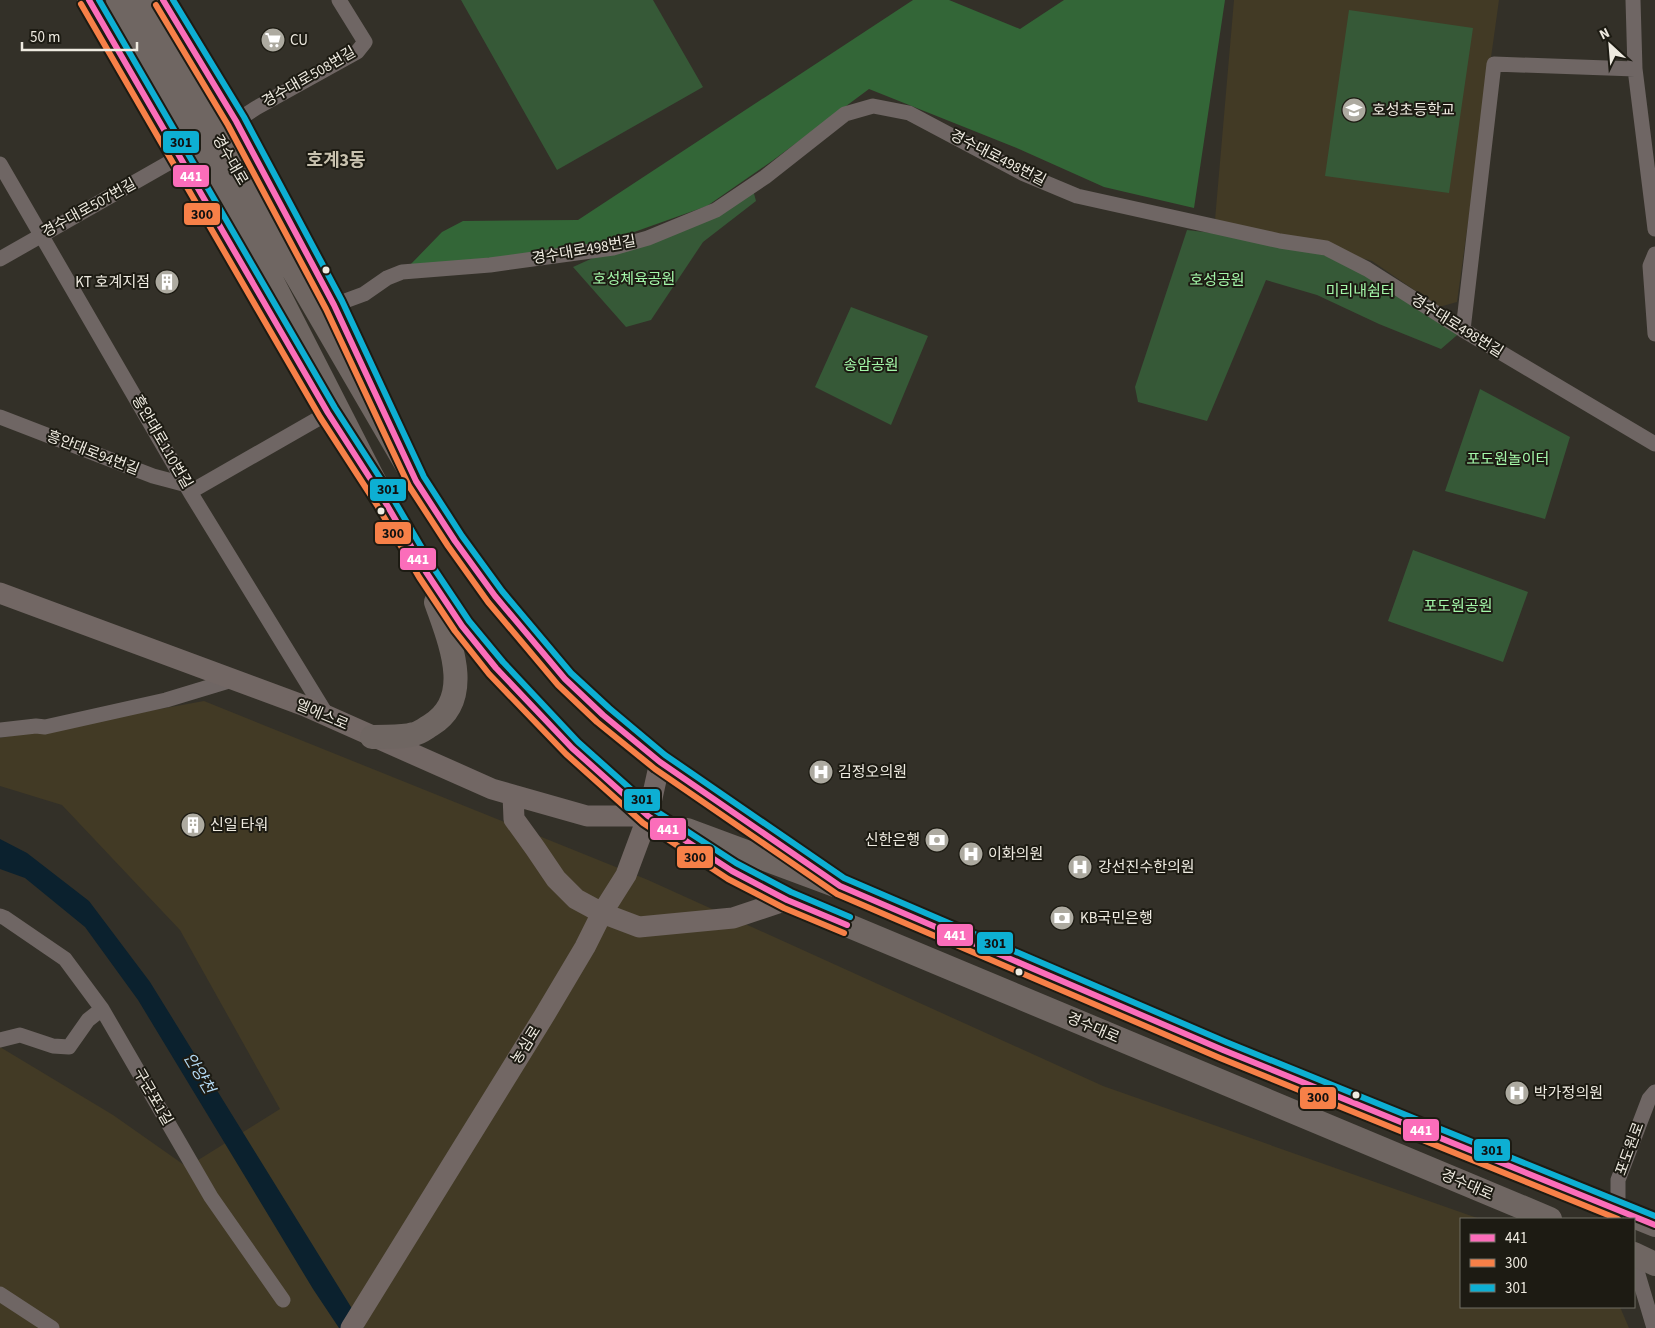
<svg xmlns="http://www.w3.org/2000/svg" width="1655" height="1328" viewBox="0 0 1655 1328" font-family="'Source Sans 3','Noto Sans KR',sans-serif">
<rect width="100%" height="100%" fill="#333028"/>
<path fill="#423a25" d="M1234 0H1499L1457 302 1439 307 1372 261 1267 232 1215 220Z
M204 701 648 880 1103 1086 1480 1219H1461V1307H1620L1629 1328H0V1047L113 1115 187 1167 280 1109 180 930 62 805 0 786V738Z"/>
<path fill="#365937" d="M461 0H653L703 87 557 170Z
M1349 10 1473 28 1449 193 1325 176Z
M752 186 756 201 703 242 651 320 626 327 573 267Z
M1187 230 1280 241 1367 269 1463 330 1441 349 1379 324 1317 295 1266 280 1207 421 1138 402 1135 387Z
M851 307 928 336 891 425 815 387Z
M1480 389 1570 437 1545 519 1445 491Z
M1413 550 1528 592 1503 662 1388 621Z"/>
<path fill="#336637" d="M913 0H949L1020 29 1064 0H1225L1194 208 1104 187 1019 149 869 89 772 161 707 206 609 241 475 261 410 265 442 232 463 221 578 220Z"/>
<path fill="#0b212e" d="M0 839 27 853 89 901 150 982 364 1328H339L313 1289 138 1000 85 927 25 878 0 869Z"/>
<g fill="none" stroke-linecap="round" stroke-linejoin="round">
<path stroke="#6f6664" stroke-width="15" d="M1633 0 1635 69 1655 229
M236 121 256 108 357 52 365 42 339 0
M0 164 190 492 328 717
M1655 254 1650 266 1655 334
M0 259 179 157
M334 305 364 294 387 278 402 272 490 265 613 248 648 238 716 210 765 177 845 114 873 106 909 113 1022 173 1077 196 1280 241 1326 248 1367 269 1463 330 1655 444
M1463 330 1494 64 1635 69
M0 417 153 476 187 485
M190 492 328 413
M0 730 36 726 45 727 166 700 232 680
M0 916 5 918 65 959 102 1009 211 1197 283 1300
M0 1040 20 1035 53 1046 69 1047 88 1020 102 1009
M1620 1217 1618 1210V1180L1649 1099 1655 1092
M1634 1261 1654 1328
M0 1294 52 1328"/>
<path stroke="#726764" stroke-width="21" d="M0 593 305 706 492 789 587 816H648
M513 795 514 819 535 848 556 879 576 899 602 913 639 927 733 918 787 900
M351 1328 544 1016 585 947 602 913 626 875 648 816 660 762"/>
<path stroke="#6f6662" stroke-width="24" d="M89 0 179 157 288 345
M118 0 228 195 384 500 426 572 462 626 496 668 572 748 648 816 732 871 787 900 1550 1219
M140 0 245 187 416 481 455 541 495 596 565 679 603 715 660 762 840 886
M163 0C230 111 296 224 351 341
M372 737C386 736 402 738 414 734 420 733 426 728 431 725 475 698 449 640 436 602
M687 830 867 897 1223 1050 1655 1225
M1634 1254 1655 1264"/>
<defs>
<path id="bus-1" d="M89 0 328 413 384 500 426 572 462 626 496 668 572 748 648 816 732 871 787 900 847 925
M163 0 236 121 334 305 416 481 455 541 495 596 565 679 603 715 660 762 840 886 1223 1050 1655 1225"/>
<path id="bus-2" d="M81 4 320 417 377 505 419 577 455 631 489 674 566 754 643 823 728 879 784 908 844 933
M156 5 228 125 326 309 409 486 448 546 488 602 558 685 597 722 655 769 837 894 1220 1058 1618 1219"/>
<path id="bus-3" d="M99 0 335 408 391 495 433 567 469 621 503 662 578 742 653 809 736 863 791 892 850 917
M173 0 244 117 342 301 424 477 462 536 502 591 571 673 609 708 665 755 844 878 1226 1042 1655 1216"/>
</defs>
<use href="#bus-1" stroke="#1d1b13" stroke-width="10"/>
<use href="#bus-2" stroke="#1d1b13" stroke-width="10"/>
<use href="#bus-3" stroke="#1d1b13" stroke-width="10"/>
<use href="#bus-1" stroke="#fb6dba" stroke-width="6"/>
<use href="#bus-2" stroke="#f78048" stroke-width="6"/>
<use href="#bus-3" stroke="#0dafd3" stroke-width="6"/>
</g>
<defs>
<symbol id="supermarket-disc" viewBox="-11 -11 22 22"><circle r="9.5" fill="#adaaa0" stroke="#1d1b13"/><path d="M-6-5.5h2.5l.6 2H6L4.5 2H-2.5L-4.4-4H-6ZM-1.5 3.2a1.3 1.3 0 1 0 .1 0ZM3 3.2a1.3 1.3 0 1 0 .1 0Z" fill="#fff"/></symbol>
<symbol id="school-disc" viewBox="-11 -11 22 22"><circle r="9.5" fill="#adaaa0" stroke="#1d1b13"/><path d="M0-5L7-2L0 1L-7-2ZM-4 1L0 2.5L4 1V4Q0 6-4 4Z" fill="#fff"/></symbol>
<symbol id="building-disc" viewBox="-11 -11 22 22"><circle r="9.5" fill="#adaaa0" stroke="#1d1b13"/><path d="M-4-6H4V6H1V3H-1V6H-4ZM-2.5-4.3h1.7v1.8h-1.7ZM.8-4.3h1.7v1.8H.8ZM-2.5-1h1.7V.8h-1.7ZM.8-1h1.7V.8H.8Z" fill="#fff"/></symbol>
<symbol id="hospital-disc" viewBox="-11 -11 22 22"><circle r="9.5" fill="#adaaa0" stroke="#1d1b13"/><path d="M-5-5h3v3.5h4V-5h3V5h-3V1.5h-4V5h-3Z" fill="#fff"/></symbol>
<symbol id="bank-disc" viewBox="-11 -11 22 22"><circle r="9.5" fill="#adaaa0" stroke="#1d1b13"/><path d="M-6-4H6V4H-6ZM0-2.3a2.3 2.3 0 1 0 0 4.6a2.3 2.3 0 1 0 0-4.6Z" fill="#fff"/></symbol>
</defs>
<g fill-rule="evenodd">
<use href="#supermarket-disc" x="259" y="26" width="28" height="28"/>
<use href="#school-disc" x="1340" y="96" width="28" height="28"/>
<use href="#building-disc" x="153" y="268" width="28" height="28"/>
<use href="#hospital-disc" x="807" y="758" width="28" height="28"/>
<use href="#building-disc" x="179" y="811" width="28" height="28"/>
<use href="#bank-disc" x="923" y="826" width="28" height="28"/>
<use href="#hospital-disc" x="957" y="840" width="28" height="28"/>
<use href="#hospital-disc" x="1066" y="853" width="28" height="28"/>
<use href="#bank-disc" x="1048" y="904" width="28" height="28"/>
<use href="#hospital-disc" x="1503" y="1079" width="28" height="28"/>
</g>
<g fill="#efebe1" stroke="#1d1b13" stroke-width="2">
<circle cx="326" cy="270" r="4.5"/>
<circle cx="381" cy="511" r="4.5"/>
<circle cx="1019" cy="972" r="4.5"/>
<circle cx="1356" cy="1095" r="4.5"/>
</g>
<g text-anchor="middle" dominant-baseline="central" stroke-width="4" stroke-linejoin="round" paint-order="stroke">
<g font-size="15" fill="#efebe1" stroke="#1d1b13" text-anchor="start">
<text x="290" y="40">CU</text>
<text x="1372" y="110">호성초등학교</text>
<text x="150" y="282" text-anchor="end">KT 호계지점</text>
<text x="838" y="772">김정오의원</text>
<text x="210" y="825">신일 타워</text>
<text x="920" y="840" text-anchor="end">신한은행</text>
<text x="988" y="854">이화의원</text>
<text x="1098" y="867">강선진수한의원</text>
<text x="1080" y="918">KB국민은행</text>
<text x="1534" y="1093">박가정의원</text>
</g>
<g font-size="15" fill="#efebe1" stroke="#1d1b13">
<text transform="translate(309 77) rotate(-30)">경수대로508번길</text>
<text transform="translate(998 158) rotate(27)">경수대로498번길</text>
<text transform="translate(230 160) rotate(60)">경수대로</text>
<text transform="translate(89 208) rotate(-29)">경수대로507번길</text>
<text transform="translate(584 250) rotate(-10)">경수대로498번길</text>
<text transform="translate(1457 326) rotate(32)">경수대로498번길</text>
<text transform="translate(162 442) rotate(60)">흥안대로110번길</text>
<text transform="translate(93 453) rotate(21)">흥안대로94번길</text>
<text transform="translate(322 715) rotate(23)">엘에스로</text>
<text transform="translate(1093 1028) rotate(23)">경수대로</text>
<text transform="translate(526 1045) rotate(-58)">농심로</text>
<text transform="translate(153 1097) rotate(60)">구군포1길</text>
<text transform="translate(1630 1149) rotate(-70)">포도원로</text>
<text transform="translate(1467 1185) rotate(23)">경수대로</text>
</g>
<g font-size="15" fill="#a4f8a9" stroke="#1d1b13">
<text x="634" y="279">호성체육공원</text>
<text x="1217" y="280">호성공원</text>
<text x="1360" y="291">미리내쉼터</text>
<text x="871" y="365">송암공원</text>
<text x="1508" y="459">포도원놀이터</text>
<text x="1458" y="606">포도원공원</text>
</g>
<g font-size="16" font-style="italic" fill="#b2d8f2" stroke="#1d1b13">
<text transform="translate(199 1073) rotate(59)">안양천</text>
</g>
<g font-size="18" font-weight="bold" fill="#c8c1ae" stroke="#1d1b13">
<text x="336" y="160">호계3동</text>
</g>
</g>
<g stroke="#1d1b13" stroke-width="2">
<rect x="162" y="130" width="38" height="24" rx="5" fill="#0dafd3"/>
<rect x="172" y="164" width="38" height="24" rx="5" fill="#fb6dba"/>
<rect x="183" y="202" width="38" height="24" rx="5" fill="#f78048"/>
<rect x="369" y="478" width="38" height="24" rx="5" fill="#0dafd3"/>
<rect x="374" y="521" width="38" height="24" rx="5" fill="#f78048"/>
<rect x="399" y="547" width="38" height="24" rx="5" fill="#fb6dba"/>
<rect x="623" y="788" width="38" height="24" rx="5" fill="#0dafd3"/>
<rect x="649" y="817" width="38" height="24" rx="5" fill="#fb6dba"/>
<rect x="676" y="845" width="38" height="24" rx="5" fill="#f78048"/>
<rect x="936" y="923" width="38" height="24" rx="5" fill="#fb6dba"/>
<rect x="976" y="931" width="38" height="24" rx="5" fill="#0dafd3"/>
<rect x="1299" y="1086" width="38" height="24" rx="5" fill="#f78048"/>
<rect x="1402" y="1118" width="38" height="24" rx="5" fill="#fb6dba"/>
<rect x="1473" y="1138" width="38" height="24" rx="5" fill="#0dafd3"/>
</g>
<g font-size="14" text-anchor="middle" font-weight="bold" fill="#fff">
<text x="191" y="181">441</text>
<text x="418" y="564">441</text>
<text x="668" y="834">441</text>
<text x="955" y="940">441</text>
<text x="1421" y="1135">441</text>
</g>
<g font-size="14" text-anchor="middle" font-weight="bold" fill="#111">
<text x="181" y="147">301</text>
<text x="202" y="219">300</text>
<text x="388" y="494">301</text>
<text x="393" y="538">300</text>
<text x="642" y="804">301</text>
<text x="695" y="862">300</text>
<text x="995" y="948">301</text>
<text x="1318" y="1102">300</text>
<text x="1492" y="1155">301</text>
</g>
<rect x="1460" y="1218" width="175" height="90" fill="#1d1b13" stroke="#716e65"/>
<rect x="1470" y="1234" width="25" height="8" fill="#fb6dba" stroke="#716e65"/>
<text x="1505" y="1243" font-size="15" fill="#efebe1">441</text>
<rect x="1470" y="1259" width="25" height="8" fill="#f78048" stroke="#716e65"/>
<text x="1505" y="1268" font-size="15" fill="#efebe1">300</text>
<rect x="1470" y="1284" width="25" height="8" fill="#0dafd3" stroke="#716e65"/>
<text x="1505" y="1293" font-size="15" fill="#efebe1">301</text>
<g transform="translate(1610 45) rotate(334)" stroke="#1d1b13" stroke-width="4" paint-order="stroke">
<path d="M0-4L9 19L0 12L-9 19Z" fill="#efebe1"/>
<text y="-8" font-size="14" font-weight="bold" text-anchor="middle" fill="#efebe1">N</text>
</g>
<path d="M22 42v8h115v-8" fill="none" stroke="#efebe1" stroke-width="2.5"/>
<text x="30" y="42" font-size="15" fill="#efebe1" stroke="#1d1b13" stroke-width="4" paint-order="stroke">50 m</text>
</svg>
